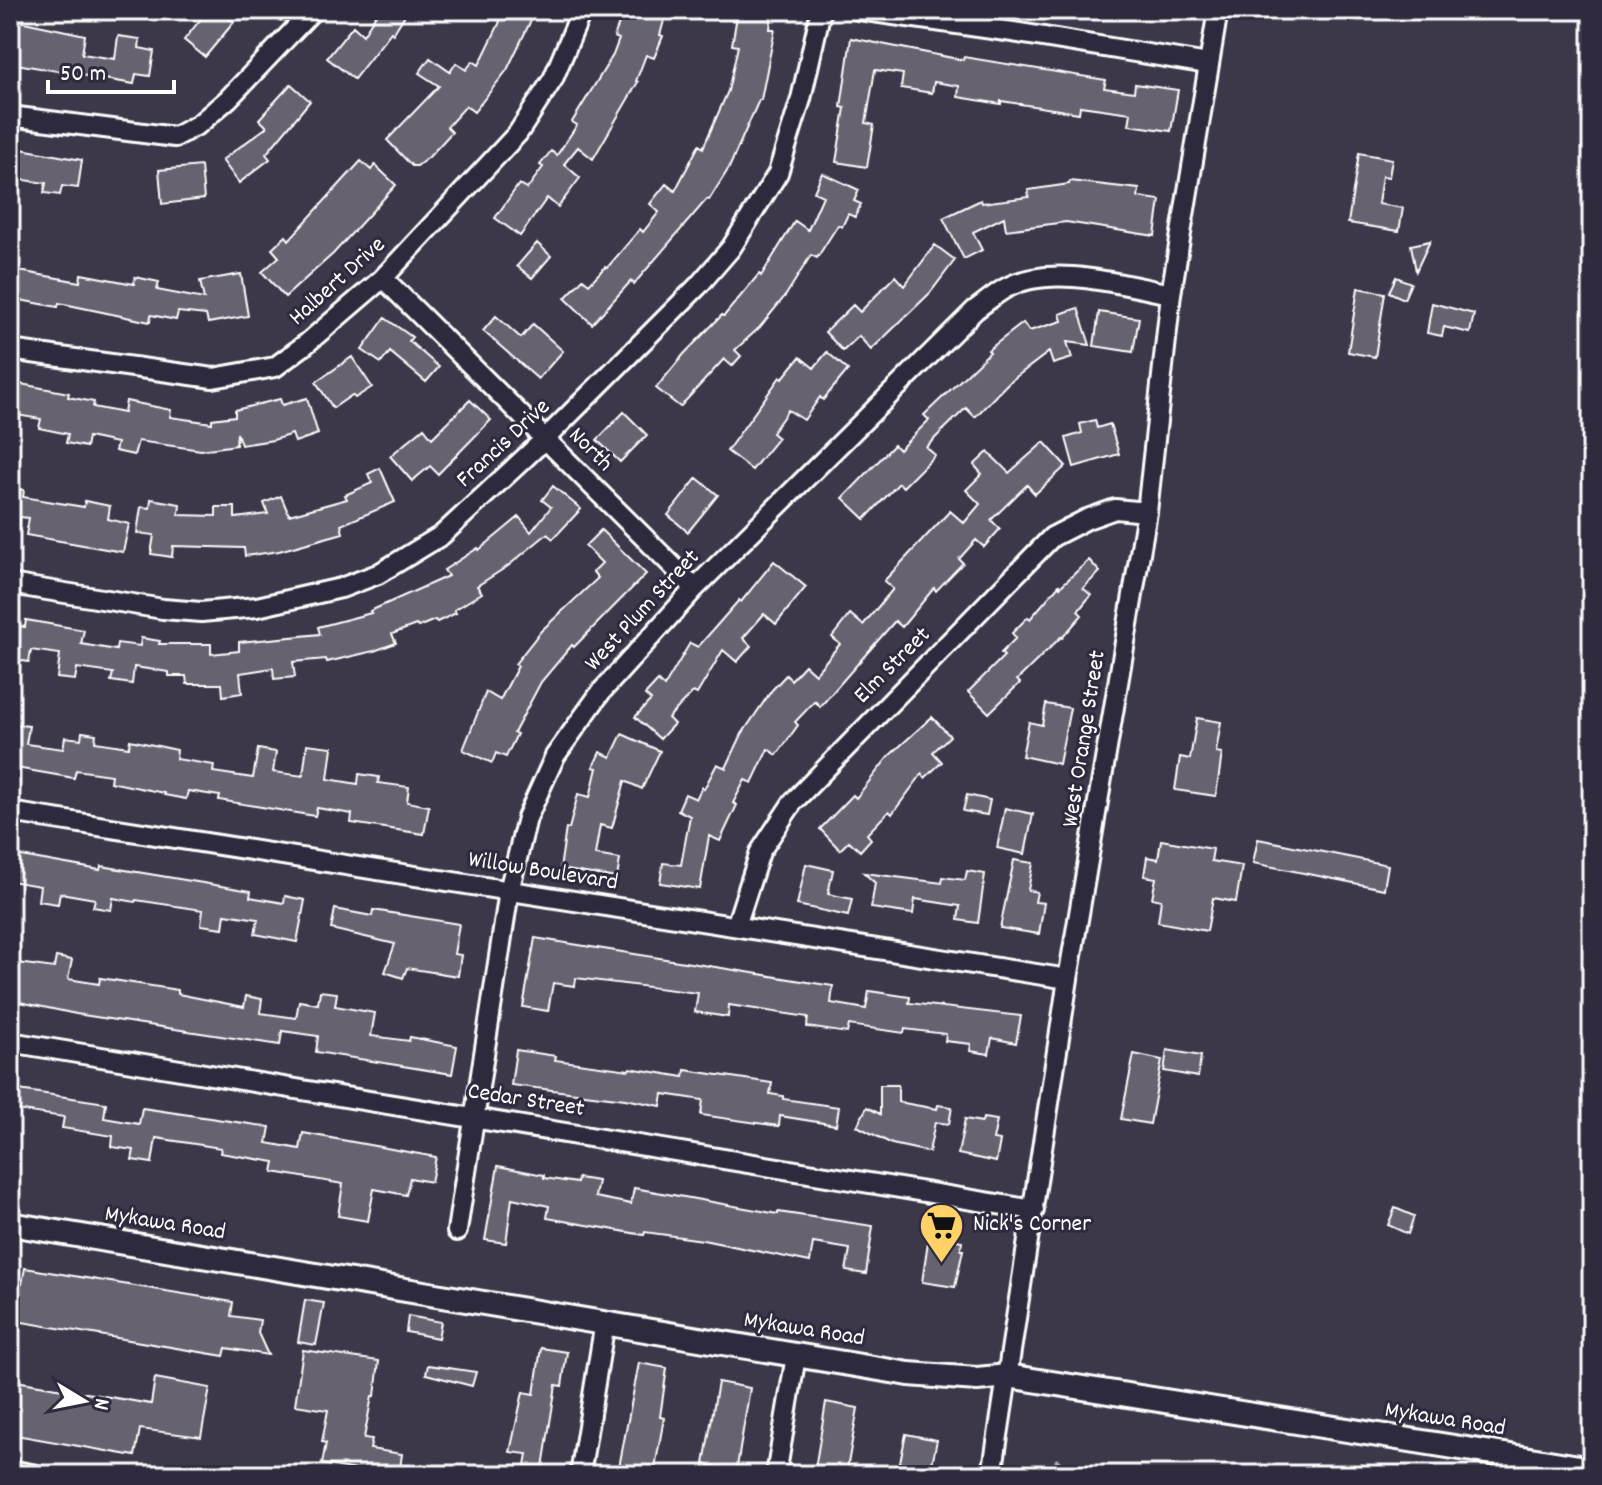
<svg xmlns="http://www.w3.org/2000/svg" width="1602" height="1485" viewBox="0 0 1602 1485" font-family="Dekko,sans-serif">
<rect width="100%" height="100%" fill="#3c3749"/>
<filter id="ink" filterUnits="userSpaceOnUse"><feTurbulence type="fractalNoise" baseFrequency=".0125" numOctaves="2"/><feDisplacementMap in="SourceGraphic" scale="16" xChannelSelector="R" yChannelSelector="G"/><feConvolveMatrix kernelMatrix="1 2 1 2 8 2 1 2 1" color-interpolation-filters="sRGB"/></filter>
<g filter="url(#ink)">
<g fill="none" stroke-linecap="round" stroke-linejoin="round">
<path stroke="#afadb4" stroke-width="5" d="M1057 1461 1070 1475"/>
</g>
<path fill="#666270" stroke="#fff" stroke-width="2" d="M208 10H220L234 22 205 57 184 40Z
M379 10H408L393 34 391 32 354 79 327 58 353 26 363 35Z
M503 10H536L507 70 474 112 466 106 447 127 452 132 429 157 417 166H412L387 140 439 86 419 73 430 58 450 72 456 63 466 70 473 61 479 65 499 24Z
M624 10H667L660 35 663 36 654 58 646 55 636 81 638 82 593 159 578 147 564 164 580 178 558 207 547 198 520 236 495 218 519 184 527 189 543 167 540 165 551 151 557 155 577 125 572 122 613 55 619 39 614 37Z
M738 10H772L770 29H775L761 100H759L729 168 709 200 707 199 634 284 631 281 592 324 565 298 583 279 589 284 605 267 607 268 640 229 643 232 659 212 650 204 666 184 675 191 699 145 703 148 728 91 738 46 732 45Z
M10 19 85 35 82 54 115 59 118 36 140 39 139 48 154 51 150 76 136 74 134 84 16 64 17 56 10 55Z
M851 38 963 60 964 57 1106 80 1104 88 1134 92 1135 84 1178 90 1171 131 1129 125 1131 113 1080 106 1079 113 1001 101V104L958 97 959 86 934 82 932 93 901 88 903 74 875 70 866 123 874 125 867 167 836 162 845 108 841 107Z
M291 84 310 101 266 154 270 159 239 183 222 160 267 127 259 119Z
M10 147 82 160 78 188 62 186 60 195 44 193 46 183 10 178Z
M1359 153 1392 159 1389 177 1382 176 1378 204 1403 208 1399 231 1348 223Z
M361 161 371 170 375 165 396 185 333 254 285 297 262 272 279 257 272 249 286 236 289 240Z
M201 166 204 199 162 204 159 170Z
M822 173 859 190 854 201 861 204 855 217 848 214 842 227 838 225 817 258 811 255 786 295 760 327 735 350 741 356 732 366 724 359 680 407 656 388 684 354 722 315 724 316 759 274 761 276 795 221 808 230 823 196 814 192Z
M1070 181 1139 189 1138 197 1160 200 1155 236 1066 222 1006 230 1004 217 973 232 982 250 964 259 943 218 981 200 982 203 1029 197 1028 190 1069 184Z
M1430 241 1416 271 1411 245Z
M537 243 551 256 532 278 517 266Z
M935 245 955 260 930 293 871 350 859 336 843 351 825 332 853 305 860 312 895 276 904 286Z
M19 271 80 282 81 274 134 284 135 277 159 282 157 290 204 299 200 281 241 274 248 316 208 323 206 315 178 312 176 320 151 315 150 322 59 303 58 307 14 299Z
M1396 277 1411 283 1404 299 1389 292Z
M1358 288 1385 293 1375 357 1348 352Z
M1432 303 1474 314 1470 333 1444 327 1442 336 1427 333Z
M1078 308 1090 345 1067 342 1072 358 1053 364 1049 352 1008 383 975 417 966 408 926 447 935 455 903 487 899 483 865 519 843 498 894 445 899 450 929 420 924 415 990 352 988 350 1023 323 1029 331 1062 321 1060 314Z
M1099 312 1139 318 1133 352 1094 346Z
M496 316 521 338 533 324 563 351 538 379 483 331Z
M385 318 412 337 409 341 439 367 426 382 390 352 381 363 362 350Z
M827 352 848 370 823 400 820 397 804 420 788 410 772 433 778 438 752 470 727 451 780 377 782 379 800 357 814 368Z
M352 357 372 387 355 398 352 395 333 408 316 382Z
M10 382 69 393 68 397 94 402 93 407 124 413 126 401 171 410 170 417 212 423V419L235 416V410L280 399 282 405 307 398 318 434 295 442 292 434 273 440 241 445 237 433 236 445 201 450 138 441 134 455 115 451 117 443 88 437 86 447 66 443 68 434 39 428 41 419 10 414Z
M470 400 491 420 438 474 430 466 412 481 390 456 424 428 432 438Z
M624 412 647 435 620 462 597 440Z
M1095 420 1097 428 1110 424 1119 454 1074 467 1066 438 1082 433 1080 424Z
M1044 442 1066 466 1035 494 1027 485 991 520 1000 529 984 547 976 540 959 559 963 563 936 591 934 588 902 627 895 621 820 707 815 701 795 722 798 725 777 755 768 749 752 783 745 780 733 803 737 805 720 841 709 836 700 889 660 883 663 863 681 865 690 816 678 810 685 794 696 799 702 787 704 789 717 764 726 768 742 734 772 690 786 675 791 680 805 665 815 674 840 644 832 637 850 614 863 625 893 589 884 581 950 511 964 523 980 504 966 490 982 474 974 465 988 452 1009 473Z
M380 468 395 502 341 525 343 533 279 551 245 556 244 548 173 546 172 557 151 554 154 535 137 533 141 507 150 508 151 499 180 504 179 515 216 516V507H235V518L268 514 264 503 281 496 289 515 347 499 345 495 372 483 368 474Z
M697 478 718 495 688 532 668 515Z
M553 486 581 509 553 539 547 534 508 566 477 586 482 593 454 610 456 613 437 622 435 620 418 627 416 625 392 634 396 643 374 651 327 662 326 659 293 662 295 677 274 679 273 668 240 673 242 693 223 696 222 684H187L186 676H169V672L134 667 132 684 111 681 113 673 77 668 75 680 57 678 60 654 31 650 29 662 10 659 14 625 25 627 26 620 84 630 81 644 116 650 117 643 140 646 141 638 160 641 159 644H211V654L239 651V642L320 634 318 627 371 613 370 611 448 576 444 570 478 548 479 550 519 517 531 532 551 507 542 500Z
M10 488 24 490 23 497 84 507 85 501 110 506 108 519 129 524 123 552 26 535 29 518 20 517 18 531 10 530Z
M601 530 646 574 574 647 572 645 541 682 514 733 517 734 506 757 496 753 492 763 463 750 486 692 500 700 518 666 515 664 541 631 598 578 593 572 602 563 585 546Z
M1089 560 1100 572 1083 588 1091 595 1078 611 1082 615 1062 638 1061 637 1017 680 1020 683 989 713 968 692 1004 656 1001 653 1016 638 1012 633 1028 617 1030 619 1059 585 1060 587Z
M774 561 806 587 776 624 764 614 743 638 751 646 737 662 723 650 697 694 693 692 668 718 674 724 660 739 635 717 651 700 645 695 658 681 664 687 690 643 698 647 739 600 741 602Z
M1046 704 1070 708 1059 764 1022 756 1029 722 1042 725Z
M932 717 950 736 933 752 942 762 925 778 922 774 892 814 889 811 867 834 871 839 860 851 849 841 840 850 820 829 853 795 856 798 889 756Z
M1197 718 1221 722 1216 752 1222 753 1216 796 1175 790 1180 757 1190 759Z
M10 724 29 726 26 744 63 749 65 737 81 739 82 732 96 734 95 742 129 747 130 740 177 750 176 759 214 765 213 772 253 778 258 749 276 752 273 772 303 776 307 744 332 747 328 779 358 784 359 774 379 777 378 783 409 787 407 802 429 806 424 834 351 823 352 814 317 808 315 816 219 800 220 796 188 791 186 799 164 795V793L110 782 111 775 76 770 74 778 10 767Z
M622 734 660 751 642 789 625 781 612 828 600 825 595 855 620 859 617 878 560 869 566 828 569 829 578 794 590 797 597 768 593 767 600 752 611 757Z
M967 795 990 800 987 815 963 811Z
M1005 808 1033 814 1025 854 997 848Z
M1258 839 1388 865 1384 889 1253 863Z
M1161 840 1213 849 1211 861 1242 866 1236 902 1213 898 1207 931 1158 922 1161 900 1152 898 1156 878 1144 876 1147 857 1158 859Z
M10 854 100 870 101 866 251 891 250 897 284 903 285 896 305 900 297 942 255 934 258 919 225 914 223 928 201 925 203 910 136 900 135 902 113 898 111 910 93 907 95 899 60 893 58 904 38 901 40 886 10 881Z
M1014 860 1033 863 1028 890 1037 892 1035 902 1044 903 1039 934 1000 928Z
M806 864 833 870 828 894 852 899 848 916 797 905Z
M967 871 985 874 978 923 958 920 960 906 915 899 913 914 871 908 875 883 864 873 942 883 943 877 965 880Z
M335 909 372 916 373 910 459 924 454 954 461 955 458 976 407 968 403 978 385 972 395 944 331 929Z
M535 938 833 986 831 1003 866 1009 869 991 910 997 909 1003 1021 1016 1016 1043 992 1038 989 1054 970 1051 971 1044 945 1041 946 1034 905 1029 904 1033 849 1025 847 1033 807 1027 808 1017 729 1005 728 1017 695 1012 698 993 576 978 575 986 553 983 548 1011 523 1007Z
M56 957 72 960 68 979 99 984 100 978 178 990V994L244 1007 246 996 262 999 260 1013 296 1018 299 1001 318 1004 320 991 337 993 335 1006 375 1013 371 1036 409 1041 410 1037 457 1046 452 1074 316 1052 318 1036 282 1031 280 1045 76 1014 10 1000V962L54 968Z
M516 1050 556 1056 555 1060 629 1070 630 1068 684 1077 685 1070 772 1083 770 1094 783 1096V1099L839 1107 836 1125 780 1116 779 1126 701 1115 703 1100 663 1094 661 1106 625 1099 511 1085Z
M1167 1050 1201 1056 1198 1077 1164 1071Z
M1134 1054 1162 1060 1150 1124 1121 1119Z
M880 1085H898V1102L937 1109 938 1105 952 1107 949 1124 935 1122 929 1152 892 1144 857 1126 867 1107 880 1114Z
M19 1090 106 1103 104 1118 139 1124 142 1108 270 1127 267 1143 300 1149 303 1133 436 1157 431 1182 410 1178 406 1195 374 1189 368 1221 338 1216 343 1184 273 1172 275 1162 220 1153 221 1148 156 1138 152 1163 132 1160 134 1150 112 1147 113 1136 62 1128 64 1117 16 1110Z
M983 1118 997 1120 993 1140 1000 1141 996 1162 958 1154 965 1119 982 1122Z
M498 1166 544 1175V1178L577 1183 578 1178 598 1181 595 1197 631 1204 634 1188 778 1214V1212L873 1226 866 1274 846 1271 850 1249 813 1243 810 1262 703 1240 645 1232 644 1235 547 1218 549 1206 512 1198 506 1243 485 1240Z
M1395 1208 1414 1216 1408 1234 1388 1225Z
M929 1235 962 1241 961 1250H963L955 1287 922 1282Z
M25 1268 233 1302 231 1316 260 1320 258 1333 268 1355 226 1348 224 1356 10 1320 14 1283 22 1284Z
M305 1300 324 1303 316 1345 298 1342Z
M408 1316 441 1322 438 1338 406 1332Z
M541 1348 567 1352 562 1386 556 1385 543 1467 525 1465 527 1454 510 1452 523 1392 534 1394Z
M303 1350 379 1361 375 1396H372L364 1438 372 1439 370 1449 402 1454 399 1475H384L322 1464 326 1443 322 1442 328 1410 295 1405Z
M639 1363 667 1368 660 1417 664 1418 654 1473 619 1467Z
M428 1365 476 1372 472 1386 426 1374Z
M155 1378 210 1388 201 1437 140 1429 135 1456 10 1434V1380L151 1404Z
M718 1382 750 1388 736 1473 715 1470 716 1466 704 1464Z
M826 1402 858 1408 846 1475H814Z
M906 1434 937 1440 930 1473 899 1467Z"/>
<g fill="none" stroke-linecap="round" stroke-linejoin="round">
<defs>
<path id="minor" d="M859 10 1013 32 1208 64
M10 116 175 137 199 124 228 99 313 10
M383 278 695 588
M10 350 213 378 275 367 306 344 383 278 518 133 553 79 582 10
M10 584 163 609 201 612 257 607 341 588 378 574 442 535 545 439 698 286 731 248 778 173 801 99 821 10
M10 812 1068 979
M736 926 760 852 793 802 1052 537 1087 519 1115 509 1147 512
M10 1042 1034 1210
M457 1231 509 891 527 818 555 756 601 692 695 588 975 310C985 303 995 294 1006 288 1051 263 1123 285 1171 294
M10 1470 37 1475
M580 1475 605 1322
M776 1475 796 1356
M992 1475 1068 979 1147 512 1171 294 1218 10"/>
<path id="major" d="M10 1224 909 1374 977 1379 1008 1376 1592 1469"/>
</defs>
<use href="#minor" stroke="#fff" stroke-width="24"/>
<use href="#major" stroke="#fff" stroke-width="28"/>
<use href="#minor" stroke="#2f2a3d" stroke-width="18"/>
<use href="#major" stroke="#2f2a3d" stroke-width="22"/>
</g>
</g>
<defs>
<symbol id="supermarket-pin" viewBox="-11 -11 22 30"><path d="M0 17L-7.5 6A9.5 9.5 0 1 1 7.5 6Z" fill="#ffd166" stroke="#2f2a3d"/><path d="M-6-5.5h2.5l.6 2H6L4.5 2H-2.5L-4.4-4H-6ZM-1.5 3.2a1.3 1.3 0 1 0 .1 0ZM3 3.2a1.3 1.3 0 1 0 .1 0Z" fill="#111"/></symbol>
</defs>
<g fill-rule="evenodd">
<use href="#supermarket-pin" x="916" y="1200" width="51" height="69"/>
</g>
<g text-anchor="middle" dominant-baseline="central" stroke-width="6" stroke-linejoin="round" paint-order="stroke">
<g font-size="24" fill="#fff" stroke="#2f2a3d">
<text transform="translate(338 282) rotate(-42)">Halbert Drive</text>
<text transform="translate(504 444) rotate(-43)">Francis Drive</text>
<text transform="translate(590 450) rotate(45)">North</text>
<text transform="translate(643 611) rotate(-47)">West Plum Street</text>
<text transform="translate(893 666) rotate(-45)">Elm Street</text>
<text transform="translate(1085 739) rotate(-81)">West Orange Street</text>
<text transform="translate(543 872) rotate(9)">Willow Boulevard</text>
<text transform="translate(526 1101) rotate(9)">Cedar Street</text>
<text transform="translate(165 1224) rotate(9)">Mykawa Road</text>
<text transform="translate(804 1330) rotate(9)">Mykawa Road</text>
<text transform="translate(1445 1420) rotate(9)">Mykawa Road</text>
</g>
<g font-size="24" fill="#fff" stroke="#2f2a3d" text-anchor="start">
<text x="973" y="1225">Nick's Corner</text>
</g>
</g>
<rect width="1602" height="1485" fill="none" stroke="#2f2a3d" stroke-width="40"/>
<rect x="20" y="20" width="1562" height="1445" fill="none" stroke="#fff" stroke-width="3" filter="url(#ink)"/>
<g transform="translate(84 1401) rotate(100)" stroke="#2f2a3d" stroke-width="6" paint-order="stroke">
<path d="M0-6L14 30L0 20L-14 30Z" fill="#ffffff"/>
<text y="-12" font-size="22" font-weight="bold" text-anchor="middle" fill="#ffffff">N</text>
</g>
<path d="M48 80v12h126v-12" fill="none" stroke="#ffffff" stroke-width="4"/>
<text x="60" y="80" font-size="24" fill="#ffffff" stroke="#2f2a3d" stroke-width="6" paint-order="stroke">50 m</text>
</svg>
